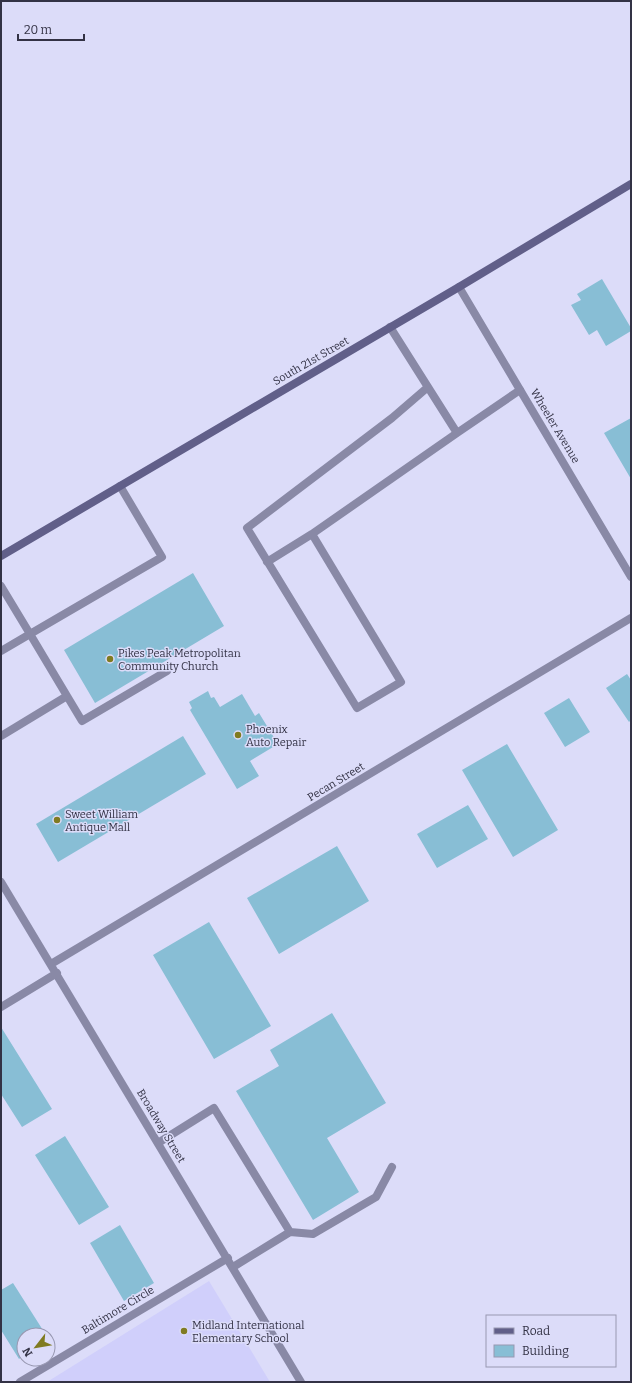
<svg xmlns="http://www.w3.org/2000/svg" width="632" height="1383" viewBox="0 0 632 1383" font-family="Bitter,serif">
<rect width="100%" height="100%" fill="#dcdcf9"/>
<path fill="#d0cffb" d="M209 1281 270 1382H47Z"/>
<path fill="#88bed5" d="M602 279 631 328V331L606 346 597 330 589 335 571 305 581 300 577 294Z
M631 418V479L604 433Z
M193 573 224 626 95 703 64 650Z
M627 674 631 680V720L629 722 606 688Z
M208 691 211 698 214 697 220 707 242 694 255 716 259 713 278 744 250 761 259 776 237 789 190 710 192 708 189 702Z
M569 698 590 732 565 747 544 713Z
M183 736 206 774 58 862 36 824Z
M507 744 558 830 513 857 462 770Z
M468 805 488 839 437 868 417 834Z
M337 846 369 901 279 954 247 898Z
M209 922 271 1026 214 1059 153 955Z
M332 1013 386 1103 327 1138 359 1192 313 1220 236 1091 279 1066 270 1050Z
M1 1027 52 1109 22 1127 1 1094Z
M65 1136 109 1207 79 1225 35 1155Z
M120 1225 154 1283 124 1301 90 1243Z
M13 1283 46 1335H24V1355L19 1359 1 1330V1290Z"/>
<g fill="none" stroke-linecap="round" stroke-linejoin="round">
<path stroke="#8989a6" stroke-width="8" d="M390 327 457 433 520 390
M312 534 457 433
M267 562 312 534 401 682 357 708 247 528 392 418 428 387
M1 586 30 634 1 651
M67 696 82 721 167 671
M1 736 67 696 30 634 162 557 120 486
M158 1143 214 1108 290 1232 233 1267
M290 1232 313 1234 376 1197 392 1167"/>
<path stroke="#8989a6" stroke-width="8" d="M459 287 631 577
M1 882 301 1382
M51 964 631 618
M1 1007 57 973
M20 1382 228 1258"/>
<path stroke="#615f89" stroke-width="8" d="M1 556 459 287 631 184"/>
</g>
<g fill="#807b21" stroke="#dcdcf9" stroke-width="1.5">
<circle cx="110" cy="659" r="4"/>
<circle cx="238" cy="735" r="4"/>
<circle cx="57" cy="820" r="4"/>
<circle cx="184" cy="1331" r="4"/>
</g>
<g text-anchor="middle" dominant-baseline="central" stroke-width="3" stroke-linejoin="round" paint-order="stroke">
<g font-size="11" fill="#333245" stroke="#dcdcf9">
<text transform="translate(311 361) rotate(-30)">South 21st Street</text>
<text transform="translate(555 426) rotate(59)">Wheeler Avenue</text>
<text transform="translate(336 782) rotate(-31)">Pecan Street</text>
<text transform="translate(161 1126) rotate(59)">Broadway Street</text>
<text transform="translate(118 1310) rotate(-31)">Baltimore Circle</text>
</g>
<g font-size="11" fill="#333245" stroke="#dcdcf9" text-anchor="start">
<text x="118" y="653">Pikes Peak Metropolitan<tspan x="118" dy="13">Community Church</tspan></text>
<text x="246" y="729">Phoenix<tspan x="246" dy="13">Auto Repair</tspan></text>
<text x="65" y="814">Sweet William<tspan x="65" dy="13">Antique Mall</tspan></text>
<text x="192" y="1325">Midland International<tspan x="192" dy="13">Elementary School</tspan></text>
</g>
</g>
<rect width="632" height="1383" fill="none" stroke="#333245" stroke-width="4"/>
<rect x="486" y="1315" width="130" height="52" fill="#dcdcf9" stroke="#9898b1"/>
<rect x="494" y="1328" width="20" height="6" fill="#615f89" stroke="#9898b1"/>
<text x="522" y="1335" font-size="12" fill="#333245">Road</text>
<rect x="494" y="1345" width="20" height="12" fill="#88bed5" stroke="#9898b1"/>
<text x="522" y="1355" font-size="12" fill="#333245">Building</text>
<g transform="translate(36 1347) rotate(239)"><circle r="19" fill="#dcdcf9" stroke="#9898b1"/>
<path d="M0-3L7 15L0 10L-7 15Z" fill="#807b21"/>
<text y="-6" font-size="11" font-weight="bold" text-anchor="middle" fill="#333245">N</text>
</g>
<path d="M18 34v6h66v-6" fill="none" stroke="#333245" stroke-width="2"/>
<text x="24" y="34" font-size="12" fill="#333245" stroke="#dcdcf9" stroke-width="3" paint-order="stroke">20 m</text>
</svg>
